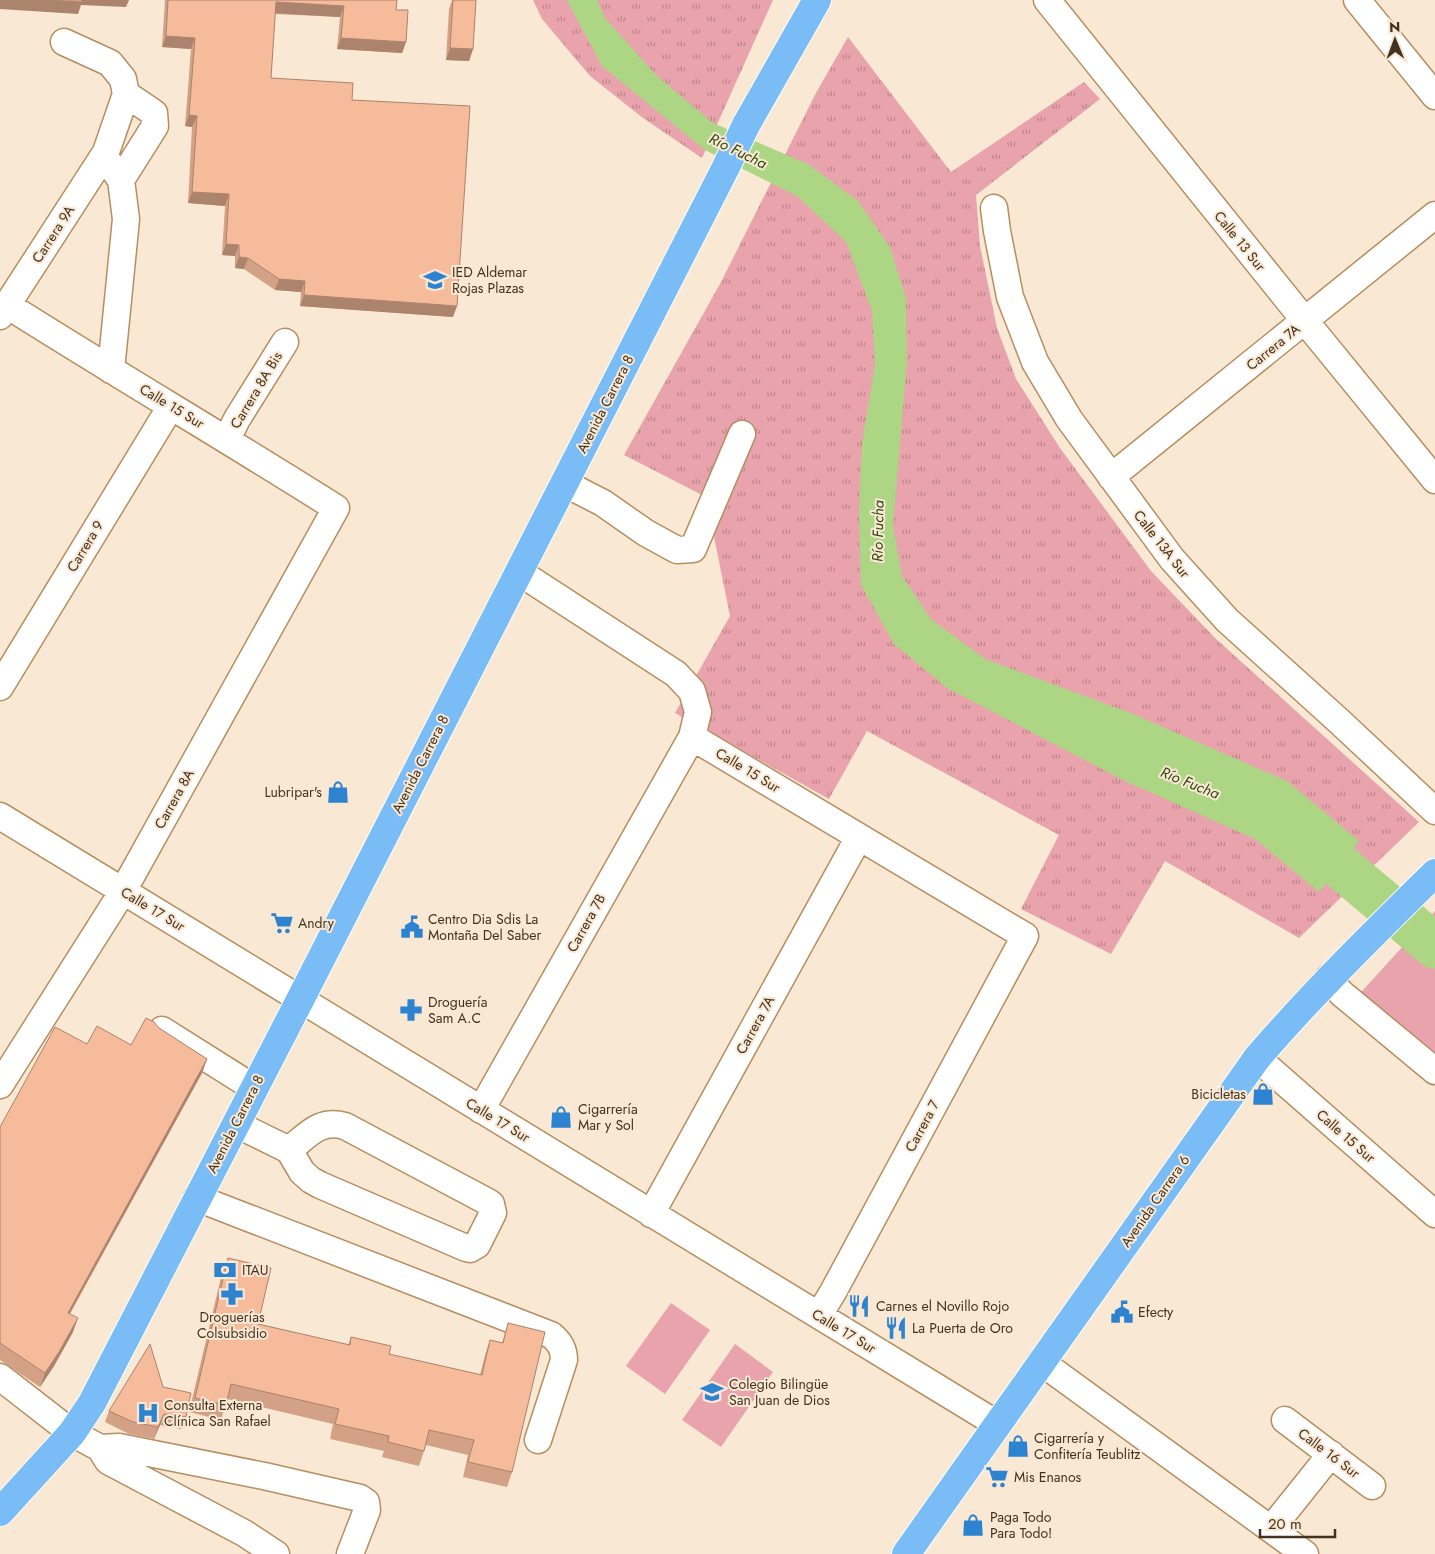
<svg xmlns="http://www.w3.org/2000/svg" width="1435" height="1554" viewBox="0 0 1435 1554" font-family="Jost,sans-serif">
<defs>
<pattern id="park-tufts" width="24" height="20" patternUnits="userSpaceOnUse" patternTransform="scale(1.25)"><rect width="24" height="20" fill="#e9a3ac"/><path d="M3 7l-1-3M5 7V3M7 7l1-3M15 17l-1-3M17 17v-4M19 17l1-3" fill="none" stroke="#be858b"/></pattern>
</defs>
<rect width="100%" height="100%" fill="#f9e8d4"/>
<path fill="#e9a3ac" d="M1435 911V1074L1354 1000Z
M671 1303 710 1330 665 1394 626 1366Z
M735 1344 773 1372 721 1447 682 1420Z"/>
<path fill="url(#park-tufts)" d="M533 0H773L702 158 643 118 590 76 542 19Z
M848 37 951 172 1084 82 1100 99 976 195 980 246 997 328 1016 379 1060 448 1151 571 1215 638 1419 822 1299 938 1165 861 1111 954 1021 909 1059 835 867 731 829 799 675 713 730 616 706 497 624 455 720 284 816 93Z"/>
<path fill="#acd584" d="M567 0H597L605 18 656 75 713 123 808 164 858 201 890 247 906 298 907 361 893 526 902 576 931 619 985 659 1133 714 1287 781 1359 841 1319 892 1255 839 1123 780 947 688 894 644 861 585 859 514 862 444 875 364 872 311 846 242 797 196 705 150 602 66Z"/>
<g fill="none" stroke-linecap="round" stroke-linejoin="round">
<path stroke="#acd584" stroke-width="45" d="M1291 829 1315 845 1435 946"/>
<defs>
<path id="minor" d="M1047 0 1305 321 1435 480
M1357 0 1435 96
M104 156 121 180 126 219 111 370
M121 180 155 126 154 113 126 94
M994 208 997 231 1010 297 1035 362 1069 419 1172 559 1227 620 1340 722 1435 811
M0 316 106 152 126 94 123 79 110 63 64 42
M227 439 237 419 285 342
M1111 477 1435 215
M564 483 603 503 646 533 677 550 693 549 742 434
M0 687 171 406
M692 737 1025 936 833 1292 819 1315
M0 816 997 1424
M1329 978 1341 993 1435 1071
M162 1030 254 1088
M1257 1058 1435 1214
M0 1085 123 891 336 508C227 439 116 374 7 305
M481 1110 692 737 698 712 692 691 676 674 519 572
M236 1124 289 1150 302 1172 311 1180 320 1185 466 1248 470 1249 477 1245 493 1213 491 1204 488 1202 345 1126C319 1119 308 1135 289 1150
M197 1198 551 1335C560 1342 564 1349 564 1360L538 1440
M651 1214 859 837
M1041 1362 1305 1554
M0 1377 72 1433 100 1448 108 1461 244 1533 276 1554
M1285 1420 1372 1486
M100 1448 119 1447 264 1476 360 1498 366 1502 367 1510 350 1554
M1271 1529 1331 1454"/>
<path id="major" d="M0 1512 72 1433 92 1403 300 1000 725 169 746 125 817 0
M906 1554 1257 1058C1313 993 1374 933 1435 873"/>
</defs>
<use href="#minor" stroke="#b78e5f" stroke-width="29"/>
<use href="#major" stroke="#fff" stroke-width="30"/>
<use href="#minor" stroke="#fff" stroke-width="26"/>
<use href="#major" stroke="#7abcf5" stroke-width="28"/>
</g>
<path fill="#d3a185" d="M165 0H397L396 10 406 42 402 53 337 49 340 17 275 14 271 78 352 100 453 317 300 306 301 292 275 290 244 269 235 268V256L222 255 225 206 188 203 192 127 185 126 191 49 162 47Z
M452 0H476L473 49 469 61 446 60 449 9Z
M159 1028 207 1059 202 1073 70 1314 73 1332 54 1366 40 1387 0 1360V1127Z
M228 1258 258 1324 348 1345 351 1337 389 1354 480 1375 485 1355 490 1340 502 1343 508 1323 512 1472 507 1487 463 1477 468 1455 426 1445 419 1466 382 1457 384 1451 330 1439 333 1424 227 1399 221 1420 189 1412 222 1273Z
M163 1387 186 1417 181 1429 160 1425 154 1439 129 1434 105 1422 109 1411Z"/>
<path fill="#ac836c" d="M0 0H129L126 7 81 5 78 14 0 9Z
M276 2 344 6 340 17 272 13Z
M166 36 195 38 191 49 162 47Z
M341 38 406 42 402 53 337 49Z
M450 48 473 49 469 61 446 60Z
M189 115 197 116 192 127 185 126Z
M192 192 229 194 225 206 188 203Z
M226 244 239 245 235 256 222 255Z
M239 257 248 258 244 269 235 268Z
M279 279 305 281 301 292 275 290Z
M304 295 457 306 453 317 300 306Z
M207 1059 202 1073 62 1327 68 1313Z
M78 1318 73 1332 54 1366 40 1387 45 1373Z
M164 1414 160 1425 154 1439 158 1427Z"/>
<path fill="#f5bb9b" stroke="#ac836c" d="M45 0H82V2Z
M168 0H397L396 10H408L406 42 341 38 344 6 276 2 271 78 353 83 352 100 470 106 457 306 304 295 305 281 279 279 248 258 239 257V245L226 244 229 194 192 192 197 116 189 115 195 38 166 36Z
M453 0H476L473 49 450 48Z
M146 1018 154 1022 159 1028 207 1059 68 1313 78 1318 59 1352 45 1373 0 1343V1127L55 1027 87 1044 97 1026 131 1045Z
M228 1258 271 1268 258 1324 350 1345 351 1337 391 1346 389 1354 482 1375 490 1340 503 1343 508 1323 545 1332 512 1472 468 1462 474 1440 429 1430 424 1451 388 1442 389 1436 335 1424 339 1409 231 1384 226 1405 195 1398Z
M150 1344 163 1387 191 1393 186 1417 164 1414 158 1427 133 1422 109 1411Z"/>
<defs>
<symbol id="university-bare" viewBox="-9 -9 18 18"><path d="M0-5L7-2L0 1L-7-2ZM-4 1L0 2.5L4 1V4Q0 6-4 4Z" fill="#2e83d1" stroke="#f9e8d4" stroke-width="2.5" paint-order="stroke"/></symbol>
<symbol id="shop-bare" viewBox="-9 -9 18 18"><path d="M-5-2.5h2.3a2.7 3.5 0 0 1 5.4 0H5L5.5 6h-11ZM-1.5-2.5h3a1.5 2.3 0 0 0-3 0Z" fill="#2e83d1" stroke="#f9e8d4" stroke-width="2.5" paint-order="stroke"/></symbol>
<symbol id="supermarket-bare" viewBox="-9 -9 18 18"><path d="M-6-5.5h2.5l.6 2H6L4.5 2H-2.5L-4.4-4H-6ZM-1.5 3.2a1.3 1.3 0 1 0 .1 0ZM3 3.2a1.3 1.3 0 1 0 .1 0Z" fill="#2e83d1" stroke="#f9e8d4" stroke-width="2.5" paint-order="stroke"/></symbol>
<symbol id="civic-bare" viewBox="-9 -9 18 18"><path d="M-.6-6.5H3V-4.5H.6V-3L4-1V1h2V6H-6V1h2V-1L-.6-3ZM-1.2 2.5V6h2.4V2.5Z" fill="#2e83d1" stroke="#f9e8d4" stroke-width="2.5" paint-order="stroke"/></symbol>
<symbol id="pharmacy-bare" viewBox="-9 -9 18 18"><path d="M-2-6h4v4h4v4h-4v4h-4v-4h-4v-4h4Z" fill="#2e83d1" stroke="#f9e8d4" stroke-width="2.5" paint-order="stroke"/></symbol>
<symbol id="bank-bare" viewBox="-9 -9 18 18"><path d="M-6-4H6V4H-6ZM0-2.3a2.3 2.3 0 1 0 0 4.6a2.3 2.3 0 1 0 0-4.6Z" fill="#2e83d1" stroke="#f9e8d4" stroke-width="2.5" paint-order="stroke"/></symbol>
<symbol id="restaurant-bare" viewBox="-9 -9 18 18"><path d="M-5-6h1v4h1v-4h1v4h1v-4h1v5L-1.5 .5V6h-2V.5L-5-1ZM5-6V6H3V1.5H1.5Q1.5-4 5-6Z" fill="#2e83d1" stroke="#f9e8d4" stroke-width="2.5" paint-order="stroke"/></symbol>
<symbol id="school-bare" viewBox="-9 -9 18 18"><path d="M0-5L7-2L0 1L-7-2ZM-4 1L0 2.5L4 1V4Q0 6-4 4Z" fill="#2e83d1" stroke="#f9e8d4" stroke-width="2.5" paint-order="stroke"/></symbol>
<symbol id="hospital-bare" viewBox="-9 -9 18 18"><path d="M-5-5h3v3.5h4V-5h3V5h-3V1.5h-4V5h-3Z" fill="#2e83d1" stroke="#f9e8d4" stroke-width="2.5" paint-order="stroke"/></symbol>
</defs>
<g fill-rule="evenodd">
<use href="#university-bare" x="419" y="264" width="32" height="32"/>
<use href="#shop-bare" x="322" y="776" width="32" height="32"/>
<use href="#supermarket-bare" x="266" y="907" width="32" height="32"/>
<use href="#civic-bare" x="396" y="911" width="32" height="32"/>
<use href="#pharmacy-bare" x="395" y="994" width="32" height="32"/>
<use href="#shop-bare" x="1247" y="1078" width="32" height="32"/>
<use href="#shop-bare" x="545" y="1101" width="32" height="32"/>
<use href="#bank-bare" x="209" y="1254" width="32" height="32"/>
<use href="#pharmacy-bare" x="216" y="1278" width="32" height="32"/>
<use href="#restaurant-bare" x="843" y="1290" width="32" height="32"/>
<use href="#civic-bare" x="1106" y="1296" width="32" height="32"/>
<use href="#restaurant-bare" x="880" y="1312" width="32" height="32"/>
<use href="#school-bare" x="696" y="1376" width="32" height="32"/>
<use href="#hospital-bare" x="132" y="1397" width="32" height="32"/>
<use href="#shop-bare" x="1002" y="1430" width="32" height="32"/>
<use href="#supermarket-bare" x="981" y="1461" width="32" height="32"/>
<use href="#shop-bare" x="957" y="1509" width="32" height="32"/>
</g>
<g text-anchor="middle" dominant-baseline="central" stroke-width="4" stroke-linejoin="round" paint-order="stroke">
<g font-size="14" fill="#43321e" stroke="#f9e8d4">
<text transform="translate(53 234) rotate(-57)">Carrera 9A</text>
<text transform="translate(1240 241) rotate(51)">Calle 13 Sur</text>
<text transform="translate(1273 347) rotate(-39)">Carrera 7A</text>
<text transform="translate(256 390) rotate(-59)">Carrera 8A Bis</text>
<text transform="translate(605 404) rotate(-63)">Avenida Carrera 8</text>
<text transform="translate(172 406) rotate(31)">Calle 15 Sur</text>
<text transform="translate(1162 544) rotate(52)">Calle 13A Sur</text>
<text transform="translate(85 546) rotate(-59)">Carrera 9</text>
<text transform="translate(420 764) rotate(-63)">Avenida Carrera 8</text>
<text transform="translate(748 770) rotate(31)">Calle 15 Sur</text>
<text transform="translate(174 799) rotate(-61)">Carrera 8A</text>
<text transform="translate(153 909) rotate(31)">Calle 17 Sur</text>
<text transform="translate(586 923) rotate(-61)">Carrera 7B</text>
<text transform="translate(755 1025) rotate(-61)">Carrera 7A</text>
<text transform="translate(498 1120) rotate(31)">Calle 17 Sur</text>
<text transform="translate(235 1124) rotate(-63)">Avenida Carrera 8</text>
<text transform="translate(922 1126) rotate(-62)">Carrera 7</text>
<text transform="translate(1346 1136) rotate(41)">Calle 15 Sur</text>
<text transform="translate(1155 1201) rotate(-55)">Avenida Carrera 6</text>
<text transform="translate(844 1331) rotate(31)">Calle 17 Sur</text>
<text transform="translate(1329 1453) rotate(37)">Calle 16 Sur</text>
</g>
<g font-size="14" fill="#43321e" stroke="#f9e8d4" text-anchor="start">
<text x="452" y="272">IED Aldemar<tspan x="452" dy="16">Rojas Plazas</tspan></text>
<text x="322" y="792" text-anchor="end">Lubripar's</text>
<text x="428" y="919">Centro Dia Sdis La<tspan x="428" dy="16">Montaña Del Saber</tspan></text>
<text x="298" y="923">Andry</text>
<text x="428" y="1002">Droguería<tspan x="428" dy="16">Sam A.C</tspan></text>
<text x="1246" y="1094" text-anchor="end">Bicicletas</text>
<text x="578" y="1109">Cigarrería<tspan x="578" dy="16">Mar y Sol</tspan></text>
<text x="242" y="1270">ITAU</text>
<text x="876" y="1306">Carnes el Novillo Rojo</text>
<text x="1138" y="1312">Efecty</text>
<text x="232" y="1317" text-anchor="middle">Droguerías<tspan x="232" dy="16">Colsubsidio</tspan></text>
<text x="912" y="1328">La Puerta de Oro</text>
<text x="729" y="1384">Colegio Bilingüe<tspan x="729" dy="16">San Juan de Dios</tspan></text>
<text x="164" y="1405">Consulta Externa<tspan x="164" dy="16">Clínica San Rafael</tspan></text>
<text x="1034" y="1438">Cigarrería y<tspan x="1034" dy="16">Confitería Teublitz</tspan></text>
<text x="1014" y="1477">Mis Enanos</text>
<text x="990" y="1517">Paga Todo<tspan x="990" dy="16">Para Todo!</tspan></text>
</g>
<g font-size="15" font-style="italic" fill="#2e470d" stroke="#f9e8d4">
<text transform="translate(738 151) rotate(26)">Río Fucha</text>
<text transform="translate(878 531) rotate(-89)">Río Fucha</text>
<text transform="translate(1190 783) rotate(22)">Río Fucha</text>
</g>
</g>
<g transform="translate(1395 40) rotate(359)" stroke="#f9e8d4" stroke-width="4" paint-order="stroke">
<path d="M0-4L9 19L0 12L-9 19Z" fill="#43321e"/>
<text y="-8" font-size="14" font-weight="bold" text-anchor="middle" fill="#43321e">N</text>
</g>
<path d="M1260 1529v8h75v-8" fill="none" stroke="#43321e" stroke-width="2.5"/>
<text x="1268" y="1529" font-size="15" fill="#43321e" stroke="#f9e8d4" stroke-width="4" paint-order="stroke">20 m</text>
</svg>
